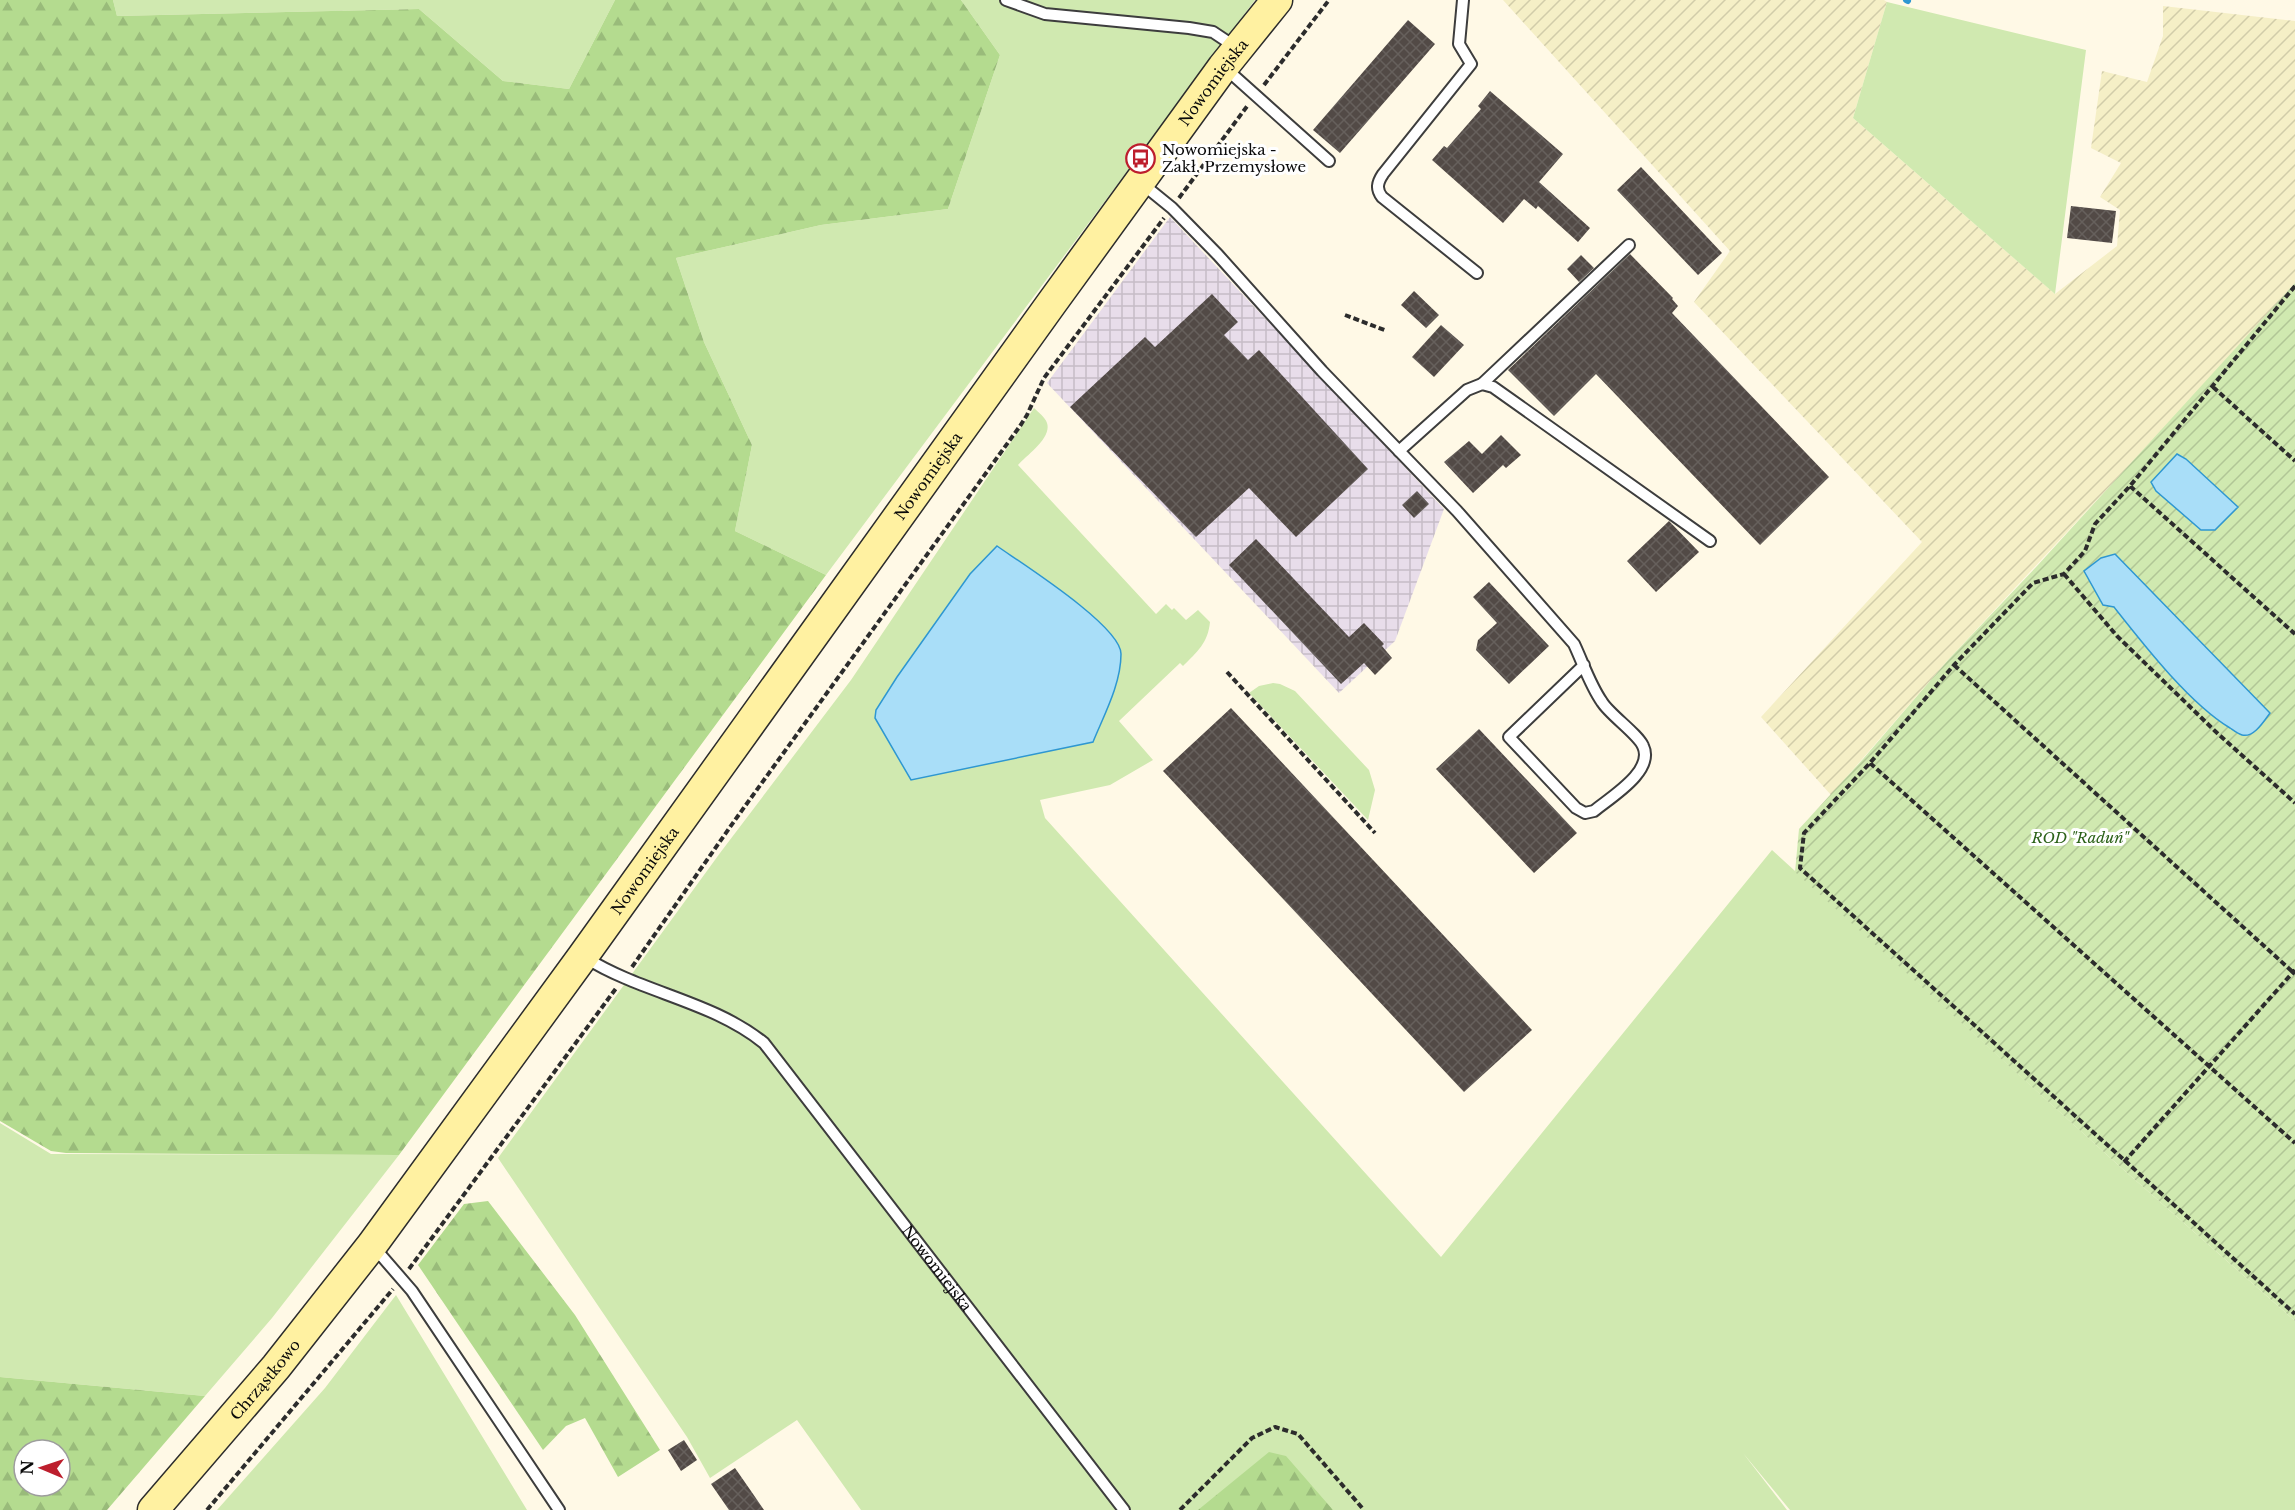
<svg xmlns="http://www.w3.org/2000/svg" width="2295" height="1510" viewBox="0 0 2295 1510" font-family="'Libre Baskerville',serif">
<defs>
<pattern id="industrial-grid" width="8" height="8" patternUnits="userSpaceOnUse" patternTransform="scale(1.5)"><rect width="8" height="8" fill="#e8ddea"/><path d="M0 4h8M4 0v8" fill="none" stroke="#c6bcc7"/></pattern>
<pattern id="farmland-furrows" width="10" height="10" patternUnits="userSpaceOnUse" patternTransform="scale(1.5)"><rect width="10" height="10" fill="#f5efc6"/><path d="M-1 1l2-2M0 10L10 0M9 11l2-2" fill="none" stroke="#d1cca9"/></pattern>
<pattern id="forest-firs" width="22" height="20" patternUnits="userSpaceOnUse" patternTransform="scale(1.5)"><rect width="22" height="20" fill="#b4db8f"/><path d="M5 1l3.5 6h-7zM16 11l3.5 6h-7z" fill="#99bb7a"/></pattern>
<pattern id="garden-furrows" width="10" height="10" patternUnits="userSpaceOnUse" patternTransform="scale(1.5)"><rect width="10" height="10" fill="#d0e9b0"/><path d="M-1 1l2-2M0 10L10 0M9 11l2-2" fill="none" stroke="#b1c696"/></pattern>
<pattern id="building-cross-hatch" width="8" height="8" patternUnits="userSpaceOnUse" patternTransform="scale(1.5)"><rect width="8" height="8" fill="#524a46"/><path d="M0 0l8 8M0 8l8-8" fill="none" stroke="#66605c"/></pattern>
</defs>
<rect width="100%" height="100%" fill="#fff9e6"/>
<path fill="url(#industrial-grid)" d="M1170 217 1444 509 1395 641 1339 693 1047 383Z"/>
<path fill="url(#farmland-furrows)" d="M1503 0H1884L1887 2 1853 118 2055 294 2117 246 2120 210 2100 197 2121 163 2091 148 2102 71 2147 82 2163 36V6L2295 21V283L2175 416 1948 660 1831 795 1761 717 1922 542 1694 302 1730 251Z"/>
<path fill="#d0e9b0" d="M113 0H615L569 89 503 81 419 9 117 16Z
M961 0H1255L826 575 735 531 752 445 704 342 676 258 821 225 948 209 1000 55Z
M1887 2 2086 50 2055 294 1853 118Z
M1034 408C1038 412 1045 417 1047 423 1052 438 1027 455 1018 465L1156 614 1166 604 1172 610 1174 608 1186 620 1198 610 1210 622C1208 643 1197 652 1183 666L1180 663 1119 721 1153 760 1110 785 1040 800 1045 818 1441 1257 1772 850 2117 1164 2295 1321V1510H1790L1743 1453 1787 1510H861L797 1420 710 1478 687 1437 498 1158 720 853 851 680Z
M1273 683 1280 684 1295 691 1369 770 1375 790 1368 820 1249 693 1259 686Z
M0 1123 51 1154 399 1155 272 1318 205 1396 0 1377Z
M396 1295 527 1510H217L325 1388Z"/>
<path fill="url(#forest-firs)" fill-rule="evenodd" d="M0 0H113L117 16 419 9 503 81 569 89 615 0H961L1000 55 948 209 821 225 676 258 704 342 752 445 735 531 826 575 399 1155 66 1153 51 1151 0 1121Z
M488 1201 575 1315 660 1450 618 1477 585 1418 566 1426 543 1450 418 1265 464 1204Z
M0 1377 205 1396 107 1510H0ZM24 1450H60V1486H24Z
M1269 1452 1286 1456 1333 1510H1198Z"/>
<path fill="url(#garden-furrows)" d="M2295 283V1321L2117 1164 1795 872 1799 829 1863 759 1948 660 2037 566Z"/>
<path fill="#a9def8" stroke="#2e97d1" stroke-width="1.5" d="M2177 454 2186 459 2238 507 2215 530H2201L2156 491 2151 482Z
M997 546C1021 563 1121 626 1121 654 1121 684 1104 715 1093 742L911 780 875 718 876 710 897 677 970 574Z
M2115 554 2270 713C2264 721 2254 738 2242 735 2238 734 2233 730 2230 728 2189 703 2144 645 2114 607L2103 605 2084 571 2101 558Z"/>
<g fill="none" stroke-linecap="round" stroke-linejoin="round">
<path stroke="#2e97d1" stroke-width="6" d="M1906 0 1908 1"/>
</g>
<path fill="url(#building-cross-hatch)" d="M1408 20 1435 44 1340 153 1313 130Z
M1490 91 1563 154 1539 182 1590 228 1578 242 1538 206 1536 209 1524 199 1503 223 1432 160 1444 146 1447 148 1481 109 1478 106Z
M1641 167 1722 253 1698 275 1617 190Z
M2071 206 2116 211 2112 243 2067 238Z
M1630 254 1673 298 1672 299 1678 306 1672 313 1829 477 1760 545 1596 374 1554 416 1508 370Z
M1581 255 1594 268 1579 282 1567 269Z
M1414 291 1439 315 1426 328 1401 305Z
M1212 294 1238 322 1224 335 1248 360 1259 350 1368 469 1296 537 1249 488 1196 537 1070 407 1145 337 1155 347Z
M1441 325 1464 345 1434 377 1412 357Z
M1501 435 1521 455 1506 468 1503 465 1473 493 1444 462 1469 441 1482 454Z
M1417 491 1429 504 1414 518 1402 505Z
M1669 521 1699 552 1656 592 1627 561Z
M1256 539 1349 637 1364 623 1384 644 1382 646 1392 658 1375 675 1364 663 1341 684 1229 565Z
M1489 582 1549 646 1509 684 1476 650 1478 640 1497 623 1473 597Z
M1231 708 1532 1030 1464 1092 1163 771Z
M1479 729 1577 833 1534 873 1436 769Z
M684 1440 697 1460 681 1471 668 1450Z
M735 1468 751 1491 764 1510H729L711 1484Z"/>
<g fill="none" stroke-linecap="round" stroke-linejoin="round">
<defs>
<g id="lane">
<path d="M1006 0 1045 14 1189 28 1213 32 1237 48"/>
<path d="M1463 0 1459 44 1471 64 1383 174C1377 183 1376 189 1382 197L1477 273"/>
<path d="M1224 67 1329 161"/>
<path d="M1140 182 1172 208 1218 255 1322 371 1457 511 1574 644C1583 663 1590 685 1602 702 1610 715 1638 734 1643 746 1655 771 1611 797 1594 811L1585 813 1576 808 1509 737 1584 665"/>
<path d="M1482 384 1629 245"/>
<path d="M1399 451 1467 390 1482 384 1493 387 1710 541"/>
<path id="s1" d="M586 958C642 993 712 1001 764 1043L1124 1510"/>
<path d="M373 1246 412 1291 559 1510"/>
</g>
<g id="secondary">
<path id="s2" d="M153 1510 276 1367 372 1245 583 956 1051 304 1223 67 1277 0"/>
</g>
</defs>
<use href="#lane" stroke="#3d3d3d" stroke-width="14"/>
<use href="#secondary" stroke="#2c2c2c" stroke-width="33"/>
<path stroke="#2c2c2c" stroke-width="4" stroke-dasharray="6 3" stroke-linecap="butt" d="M1264 85 1329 0
M1179 198 1248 105
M2295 286 2130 486 2095 524 2085 551 2064 574 2033 583 1954 665 1870 763 1804 833 1800 868 2295 1314
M1345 315 1387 331
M2213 387 2295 461
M2130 486 2295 634
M2064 574 2117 636 2215 731 2295 803
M1954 665 2295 974
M1227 672 1375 833
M1870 763 2295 1143
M632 967 735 820 1020 426 1027 415 1044 378 1164 218
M2124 1162 2295 970
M409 1269 617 987
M207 1510 393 1289
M1180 1510 1252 1438 1275 1427 1298 1434 1364 1510"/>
<use href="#lane" stroke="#fff" stroke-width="10"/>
<use href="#secondary" stroke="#fff1a1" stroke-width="30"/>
</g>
<defs>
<symbol id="bus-ring" viewBox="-11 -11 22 22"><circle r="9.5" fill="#fff" stroke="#bd1e2d" stroke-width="1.5"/><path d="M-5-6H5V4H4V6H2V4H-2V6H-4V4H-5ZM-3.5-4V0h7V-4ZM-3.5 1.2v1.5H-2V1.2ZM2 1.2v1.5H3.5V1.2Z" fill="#bd1e2d"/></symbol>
</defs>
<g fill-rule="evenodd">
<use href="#bus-ring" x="1124" y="142" width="33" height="33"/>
</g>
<g text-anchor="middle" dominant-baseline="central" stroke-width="6" stroke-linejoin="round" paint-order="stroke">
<g font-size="15" fill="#0a0a0a" stroke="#fff">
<text stroke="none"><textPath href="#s2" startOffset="1779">Nowomiejska</textPath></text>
<text stroke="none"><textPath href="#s2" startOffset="1293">Nowomiejska</textPath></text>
<text stroke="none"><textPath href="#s2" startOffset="807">Nowomiejska</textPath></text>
<text stroke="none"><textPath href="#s1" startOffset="482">Nowomiejska</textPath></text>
<text stroke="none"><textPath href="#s2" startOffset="172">Chrząstkowo</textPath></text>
</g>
<g font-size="15" fill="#0a0a0a" stroke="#fff" text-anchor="start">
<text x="1162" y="149">Nowomiejska -<tspan x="1162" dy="17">Zakł. Przemysłowe</tspan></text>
</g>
<g font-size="15" font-style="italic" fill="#2c6219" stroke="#fff">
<text x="2080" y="837">ROD "Raduń"</text>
</g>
</g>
<g transform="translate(42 1468) rotate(272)"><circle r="28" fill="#ffffff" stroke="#9d9d9d" stroke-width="1.5"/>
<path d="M0-4.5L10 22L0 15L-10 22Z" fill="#bd1e2d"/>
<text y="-9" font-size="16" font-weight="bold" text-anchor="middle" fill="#0a0a0a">N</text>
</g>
</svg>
